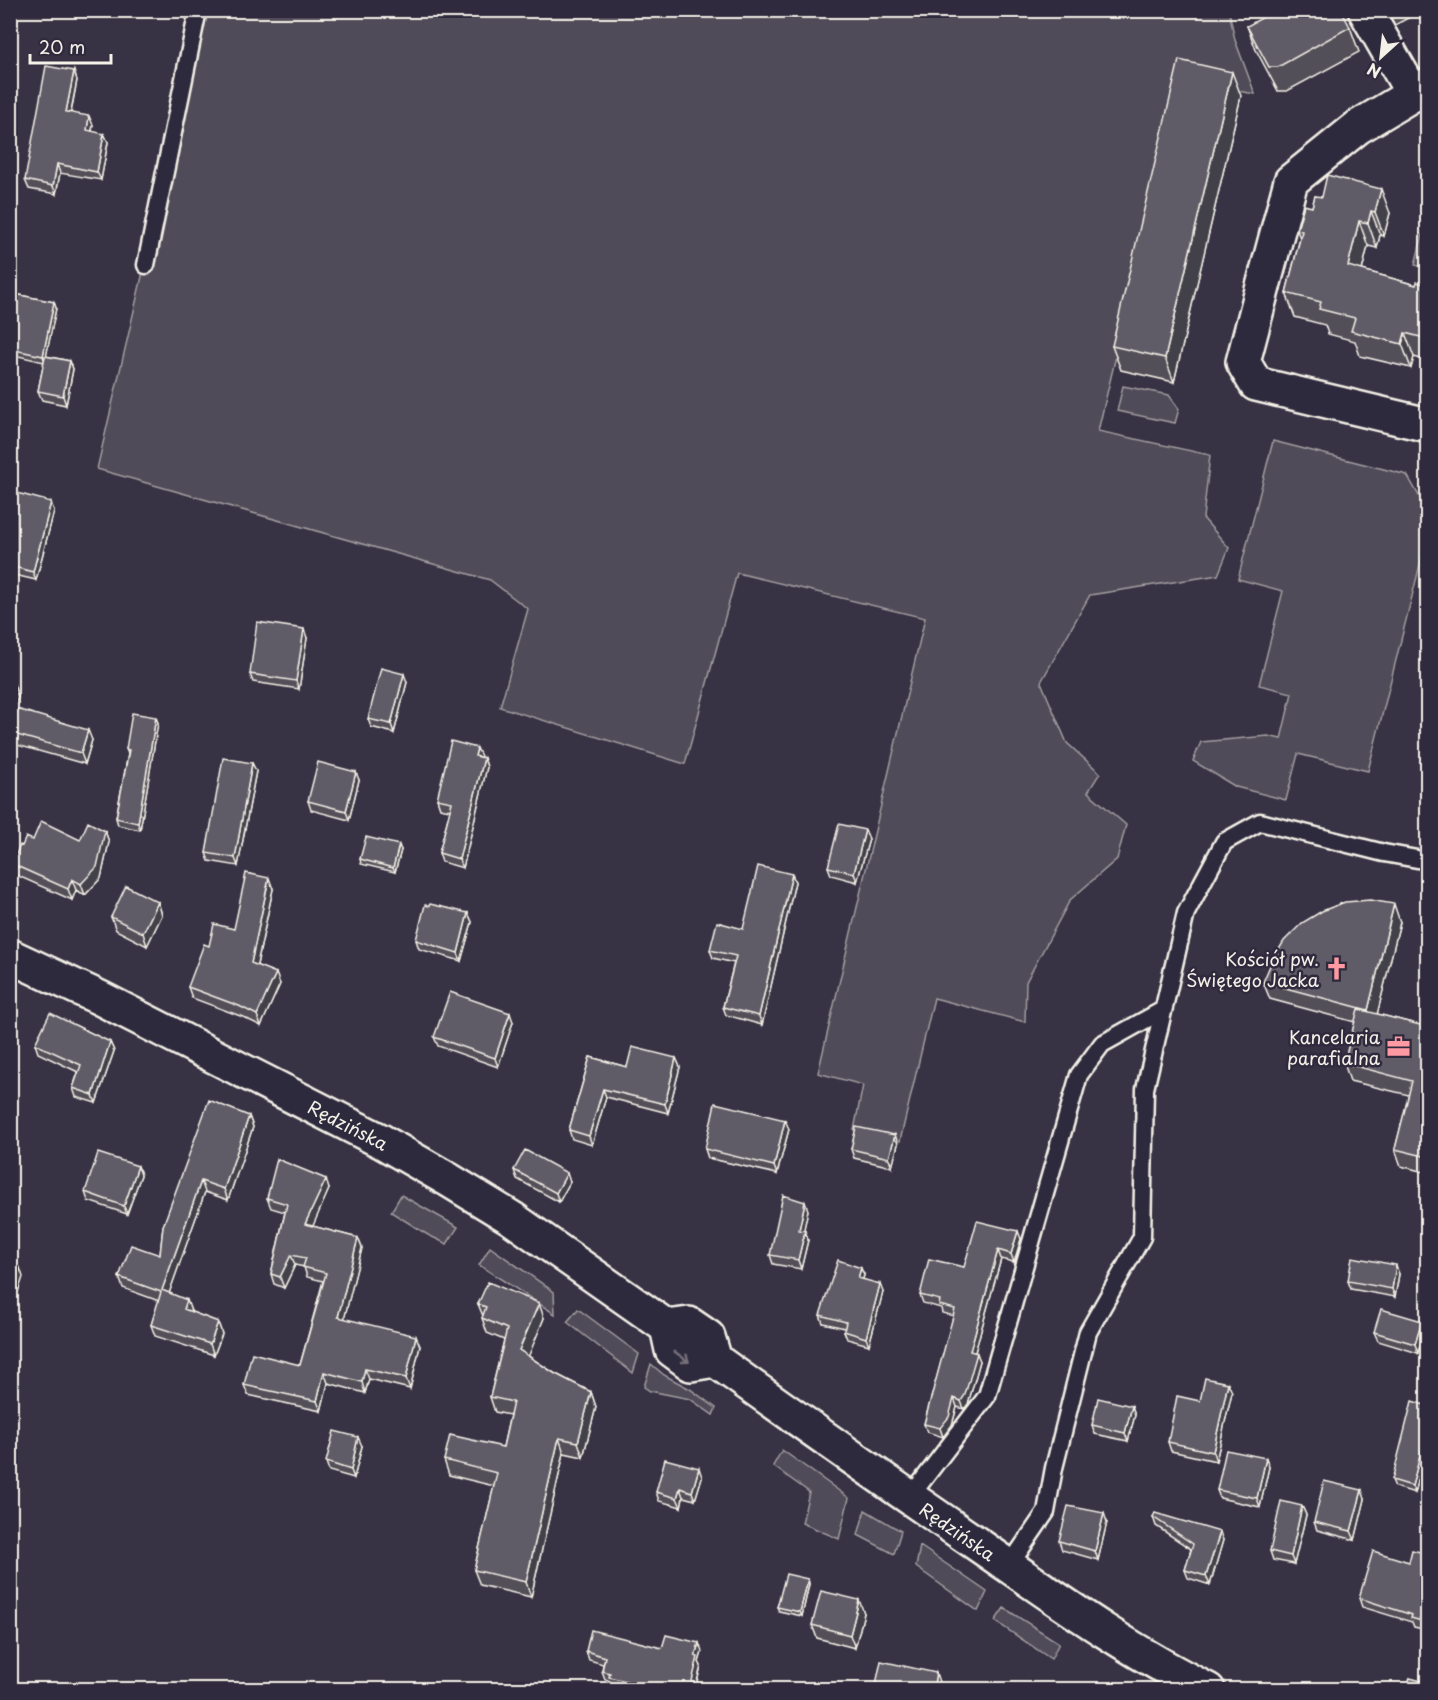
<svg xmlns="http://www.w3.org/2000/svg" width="1438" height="1700" viewBox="0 0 1438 1700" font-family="'Playpen Sans',sans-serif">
<rect width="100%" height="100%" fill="#373244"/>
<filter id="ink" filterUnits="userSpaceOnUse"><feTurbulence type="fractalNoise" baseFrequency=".0167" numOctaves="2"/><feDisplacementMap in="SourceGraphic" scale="12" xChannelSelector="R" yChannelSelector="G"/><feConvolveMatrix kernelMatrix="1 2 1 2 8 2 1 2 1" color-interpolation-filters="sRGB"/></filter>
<g filter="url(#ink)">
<path fill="#504b59" stroke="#a29ea0" stroke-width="1.5" d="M204 11H1229L1235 40 1255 94 1182 81 1098 431 1210 455 1203 518 1229 548 1218 575 1090 595 1041 682 1067 743 1100 773 1088 792 1126 825 1117 859 1070 900 1026 982 1025 1022 934 998 900 1141 854 1130 863 1085 818 1073 925 618 737 573 685 764 500 707 528 609 490 580 97 469Z
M1427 217 1428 268H1427L1415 265Z
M1123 386 1169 395 1179 409 1175 423 1117 411Z
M1273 441 1407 475 1427 510V537L1368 771 1298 754 1286 800 1236 787 1193 761 1201 742 1268 736 1281 739 1292 693 1259 685 1283 591 1238 579Z
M401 1195 458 1227 447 1244 428 1235 391 1212Z
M490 1247 554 1292 555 1314 479 1265Z
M578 1309 639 1354 633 1373 567 1322Z
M651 1364 664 1375 690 1389 716 1408 713 1415 690 1399 650 1391 644 1387Z
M782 1450 849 1498 839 1539 802 1523 809 1492 773 1466Z
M865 1510 901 1531 894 1554 858 1535Z
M920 1546 987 1592 978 1611 916 1567Z
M1004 1608 1059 1643 1051 1659 995 1621Z"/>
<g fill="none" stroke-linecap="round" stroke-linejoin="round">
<defs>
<path id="lane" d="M146 265 198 10
M910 1497 987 1396 1079 1075 1102 1044 1163 1010
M1009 1566 1046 1512 1054 1468 1088 1332 1142 1237 1145 1089 1186 913 1224 842 1260 822 1384 853 1428 861"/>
<path id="street" d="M1365 10 1413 94
M1428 85 1358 127 1291 181 1243 362 1256 384 1428 425"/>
<g id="primary">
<path id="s1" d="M10 956 100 998 381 1141 449 1180 513 1219 667 1327"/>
<path d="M667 1327 672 1350 691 1364 715 1360"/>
<path d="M667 1327 689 1324 708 1337 715 1360"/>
<path id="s2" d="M715 1360C803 1423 891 1485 980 1546 1054 1597 1127 1650 1208 1690"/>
</g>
</defs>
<use href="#lane" stroke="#f4f1e8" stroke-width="21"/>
<use href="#street" stroke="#f4f1e8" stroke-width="38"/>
<use href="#primary" stroke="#f4f1e8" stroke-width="38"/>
<use href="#lane" stroke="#2f2a3d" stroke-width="16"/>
<use href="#street" stroke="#2f2a3d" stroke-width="33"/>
<use href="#primary" stroke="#2f2a3d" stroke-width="33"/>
</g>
<path fill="#524f59" stroke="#f4f1e8" stroke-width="1.5" d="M1387 10H1423L1395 25Z
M1247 26 1350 27 1359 52 1287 91H1278L1256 50Z
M77 80 71 113 93 125 92 131 108 142 101 180 60 173 56 194 29 189 25 180Z
M1241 96 1174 382 1121 370 1112 346Z
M1315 196 1390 213 1384 236 1380 235 1377 248 1368 246 1362 270 1416 285H1428V361L1414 357 1411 368 1360 356 1355 341 1328 334 1325 325 1295 317 1286 293 1300 238 1297 230 1312 207Z
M10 293 54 302 56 308 46 356 70 361 73 369 66 405 42 400 38 391 44 362 10 354Z
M10 503 54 511 36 580 10 574Z
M307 638 299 689 253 682 250 674Z
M10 676 15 687 18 697 14 708 92 740 85 764 10 743Z
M407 682 394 733 371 727 368 719Z
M158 723 140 830 118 825 116 818 128 754 126 749Z
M481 756 480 757 484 758 487 767 463 868 442 862 439 853 450 810 440 808 437 799Z
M252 763 256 771 238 866 209 861 206 853Z
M359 780 349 820 311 810 308 801Z
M865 830 869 839 857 882 831 875 828 867Z
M105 831 109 842 101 878 85 895 76 890 72 900 16 875 12 864 22 846 33 840H80Z
M401 850 395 872 361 864 360 859Z
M792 874 795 882 762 1025 726 1015 723 1007 734 963 713 958 710 950 743 929Z
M273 889 257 965 280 984 261 1026 243 1017 192 998 188 987 209 946 234 929Z
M158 902 162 915 147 946 116 930 111 917Z
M468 913 472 922 461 961 419 949 416 940Z
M1400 922 1377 1014 1428 1027V1173L1401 1166 1395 1149 1409 1095 1350 1081 1344 1063 1355 1022 1270 999 1263 982Z
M513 1022 498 1067 438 1046 434 1037Z
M110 1042 114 1051 96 1103 76 1097 73 1088 78 1072 38 1053 35 1044Z
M590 1057 627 1067 676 1058 680 1067 668 1113 606 1097 592 1145 572 1139 569 1130Z
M249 1116 253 1127 228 1200 205 1192 169 1293 191 1311V1312L218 1322 222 1334 214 1355 155 1336 151 1325 159 1301 123 1288 119 1277 160 1255 163 1226Z
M789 1129 777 1174 708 1158 705 1149Z
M895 1135 898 1144 892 1167 854 1158 851 1149Z
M138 1166 141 1175 127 1214 88 1201 85 1192Z
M514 1170 570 1182 559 1202 517 1179Z
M329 1189 312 1226 358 1238 362 1248 344 1319 420 1346 410 1389 369 1379 365 1393 328 1383 321 1411 248 1395 244 1385 300 1365 323 1281 307 1277 304 1267 295 1265 284 1288 274 1284 271 1274 285 1212 271 1208 267 1198Z
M808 1210 803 1231H805L808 1240 801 1269 773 1264 770 1255Z
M1021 1239 1014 1262 1001 1259 975 1352 980 1361 968 1404 964 1409 957 1407 952 1425 943 1437 927 1432 924 1424 954 1316 942 1313 941 1308 923 1303 920 1295 964 1267Z
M1399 1274 1395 1297 1351 1289 1348 1281Z
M864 1275 863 1279 883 1292 869 1345 847 1339 844 1331 845 1328 823 1323 820 1315Z
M478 1304 544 1318 528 1356 554 1373 591 1392 596 1407 583 1457 564 1453 531 1597 480 1585 474 1570 494 1486 449 1475 444 1460 503 1447 510 1415 495 1412 490 1397 504 1340 487 1333 482 1318 483 1316Z
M1425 1330 1418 1353 1378 1341 1374 1332Z
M1232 1392 1216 1461 1171 1451 1168 1442 1200 1401Z
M1132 1406 1135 1415 1128 1441 1095 1434 1092 1425Z
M1428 1406V1442L1415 1493 1395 1487 1392 1480Z
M362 1446 354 1478 329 1471 326 1462Z
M1266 1458 1269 1467 1260 1507 1220 1498 1217 1490Z
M702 1477 695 1500 683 1497 681 1507 659 1501 656 1492Z
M1365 1499 1355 1540 1317 1530 1314 1522Z
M1302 1506 1306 1515 1294 1564 1273 1560 1270 1551Z
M1153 1517 1223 1540 1210 1585 1188 1578 1185 1570 1191 1549 1156 1526Z
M1107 1522 1098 1560 1062 1550 1059 1541Z
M1428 1554V1630L1414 1627 1412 1622 1362 1607 1359 1598 1409 1562Z
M808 1579 809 1584 802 1616 779 1611 777 1607Z
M864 1613 855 1648 817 1638 812 1625Z
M699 1643 702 1652 699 1662 701 1666 695 1689H628L612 1686 610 1681 605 1679 602 1671 603 1664 589 1660 586 1651 662 1648Z"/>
<path fill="#424048" stroke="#f4f1e8" stroke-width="1.5" d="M74 71 77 80 69 121 66 112Z
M1232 72 1241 96 1174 382 1165 358Z
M89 116 93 125 90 139 87 130Z
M104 134 108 142 101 180 97 172Z
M57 164 60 173 56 194 53 186Z
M1381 189 1390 213 1384 236 1375 212Z
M1371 211 1380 235 1377 248 1368 223Z
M1359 221 1368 246 1357 291 1348 266Z
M54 302 56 308 45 362 43 356Z
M1405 333 1414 357 1411 368 1402 344Z
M70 361 73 369 66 405 63 396Z
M51 502 54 511 36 580 33 572Z
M304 629 307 638 299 689 296 681Z
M404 674 407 682 394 733 391 724Z
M11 676 18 697 12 717 10 714Z
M156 717 158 723 140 830 138 823Z
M88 730 92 740 85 764 81 753Z
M477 748 481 756 479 765 475 756Z
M484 758 487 767 463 868 459 859Z
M252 763 256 771 238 866 235 858Z
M356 772 359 780 349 820 346 811Z
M865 830 869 839 857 882 854 873Z
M105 831 109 842 101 878 85 895 81 884Z
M399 845 401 850 395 872 393 868Z
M792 874 795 882 762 1025 759 1016Z
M269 878 273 889 255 974 251 963Z
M72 879 76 890 72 900 68 889Z
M158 902 162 915 147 946 143 933Z
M1394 904 1400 922 1374 1027 1368 1010Z
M468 913 472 922 461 961 458 953Z
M276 973 280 984 261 1026 257 1015Z
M510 1013 513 1022 498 1067 495 1058Z
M110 1042 114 1051 96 1103 93 1095Z
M676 1058 680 1067 668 1113 665 1104Z
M603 1089 606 1097 592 1145 589 1136Z
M249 1116 253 1127 228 1200 224 1189Z
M785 1120 789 1129 777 1174 774 1166Z
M895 1135 898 1144 892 1167 889 1158Z
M138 1166 141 1175 127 1214 124 1206Z
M567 1173 570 1182 559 1202 556 1193Z
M326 1179 329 1189 309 1235 305 1224Z
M201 1181 205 1192 166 1302 162 1290Z
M805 1202 808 1210 802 1239 799 1230Z
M805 1231 808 1240 801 1269 798 1260Z
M1018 1231 1021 1239 1014 1262 1011 1254Z
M358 1238 362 1248 342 1328 338 1317Z
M998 1250 1001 1259 973 1359 970 1351Z
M291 1255 295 1265 284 1288 280 1277Z
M1396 1265 1399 1274 1395 1297 1392 1289Z
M20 1268 23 1277 13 1307 10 1301V1295Z
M861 1268 864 1275 861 1286 858 1278Z
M880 1284 883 1292 869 1345 866 1338Z
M187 1300 191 1311 188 1320 184 1309Z
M539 1303 544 1318 525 1365 519 1350Z
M1422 1321 1425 1330 1418 1353 1415 1344Z
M218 1322 222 1334 214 1355 210 1344Z
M416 1336 420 1346 410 1389 406 1378Z
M977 1353 980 1361 968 1404 964 1409 961 1401Z
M365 1369 369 1379 365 1393 362 1382Z
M324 1372 328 1383 321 1411 317 1401Z
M1228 1383 1232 1392 1216 1461 1213 1452Z
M591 1392 596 1407 583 1457 578 1442Z
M954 1398 957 1407 952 1425 943 1437 940 1428Z
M1132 1406 1135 1415 1128 1441 1125 1433Z
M1428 1426V1442L1415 1493 1412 1486Z
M358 1437 362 1446 354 1478 351 1470Z
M559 1438 564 1453 531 1597 526 1582Z
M1266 1458 1269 1467 1260 1507 1257 1498Z
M699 1468 702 1477 695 1500 692 1492Z
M680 1488 683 1497 681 1507 677 1498Z
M1362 1490 1365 1499 1355 1540 1351 1531Z
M1302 1506 1306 1515 1294 1564 1291 1556Z
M1104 1513 1107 1522 1098 1560 1095 1551Z
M1220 1532 1223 1540 1210 1585 1206 1576Z
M808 1579 809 1584 802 1616 800 1612Z
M859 1600 864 1613 855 1648 850 1635Z
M699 1643 702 1652 699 1662 701 1666 695 1689H690L695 1656Z
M936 1673 939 1682 938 1689H933Z"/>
<path fill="#5f5c67" stroke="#f4f1e8" stroke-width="1.5" d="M1276 10H1341L1350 27 1278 67H1269L1247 26Z
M1179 60 1232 72 1165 358 1112 346Z
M46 66 74 71 66 112 89 116 87 130 104 134 97 172 57 164 53 186 25 180Z
M1428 111V120L1423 113Z
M1327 175 1381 189 1375 212 1371 211 1368 223 1359 221 1348 266 1416 285 1417 282 1428 285V339L1405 333 1402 344 1351 331 1355 318 1319 309 1321 302 1286 293 1302 231 1297 230 1304 205 1312 207 1315 196 1322 197Z
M10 293 54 302 43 356 10 349Z
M45 356 70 361 63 396 38 391Z
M13 492 51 502 33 572 10 566V503Z
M257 622 304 629 296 681 250 674Z
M381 668 404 674 391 724 368 719Z
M10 676 14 687 10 697Z
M10 707 88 730 81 753 10 733Z
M132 713 156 717 138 823 116 818 129 750 126 749Z
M451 741 477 748 475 756 484 758 459 859 439 853 452 802 437 799Z
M223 758 252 763 235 858 206 853Z
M318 762 356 772 346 811 308 801Z
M41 821 80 840 88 822 105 831 97 867 81 884 72 879 68 889 12 864 20 845 22 846 26 837 33 840Z
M839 824 865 830 854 873 828 867Z
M366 837 399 845 393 868 360 859Z
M758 866 792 874 759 1016 723 1007 736 956 710 950 717 922 743 929Z
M246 873 269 878 251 963 276 973 257 1015 239 1006 188 987 204 944 209 946 214 924 234 929Z
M126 886 158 902 143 933 111 917Z
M1370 900 1394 904 1368 1010 1263 982 1272 961 1284 941 1302 923 1322 911 1345 902Z
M430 904 468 913 458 953 416 940 425 905 429 906Z
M450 992 510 1013 495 1058 434 1037Z
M1358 1009 1428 1027V1157L1395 1149 1412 1081 1344 1063Z
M50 1013 110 1042 93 1095 73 1088 81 1065 35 1044Z
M632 1047 676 1058 665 1104 603 1089 589 1136 569 1130 590 1057 627 1067Z
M209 1100 249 1116 224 1189 201 1181 162 1290 187 1300 184 1309 218 1322 210 1344 151 1325 161 1292 119 1277 131 1245 160 1255 163 1226Z
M715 1103 785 1120 774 1166 705 1149Z
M856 1127 895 1135 889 1158 851 1149Z
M525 1150 567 1173 556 1193 514 1170Z
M98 1153 138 1166 124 1206 85 1192Z
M277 1159 326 1179 305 1224 358 1238 338 1317 416 1336 406 1378 365 1369 362 1382 324 1372 317 1401 244 1385 252 1353 300 1365 326 1273 303 1267 306 1258 291 1255 280 1277 271 1274 287 1204 267 1198Z
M783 1195 805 1202 799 1230 805 1231 798 1260 770 1255Z
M977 1221 1018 1231 1011 1254 998 1250 970 1351 977 1353 965 1395 961 1401 954 1398 949 1417 940 1428 924 1424 955 1309 939 1305 940 1300 920 1295 929 1259 964 1267Z
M1352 1257 1396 1265 1392 1289 1348 1281Z
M838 1260 861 1268 858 1278 880 1284 866 1338 844 1331 846 1322 820 1315Z
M10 1265 20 1268 10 1295Z
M488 1282 539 1303 519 1350 554 1373 591 1392 578 1442 559 1438 526 1582 474 1570 497 1473 444 1460 450 1435 503 1447 513 1402 490 1397 507 1329 482 1318 486 1307 478 1304Z
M1381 1309 1422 1321 1415 1344 1374 1332Z
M1205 1378 1228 1383 1213 1452 1168 1442 1177 1396 1200 1401Z
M1098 1398 1132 1406 1125 1433 1092 1425Z
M1412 1401 1428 1406V1426L1412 1486 1392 1480Z
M334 1431 358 1437 351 1470 326 1462Z
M1226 1450 1266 1458 1257 1498 1217 1490Z
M665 1459 699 1468 692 1492 680 1488 677 1498 656 1492Z
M1324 1481 1362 1490 1351 1531 1314 1522Z
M1281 1501 1302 1506 1291 1556 1270 1551Z
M1068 1506 1104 1513 1095 1551 1059 1541Z
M1155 1513 1220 1532 1206 1576 1185 1570 1193 1544 1153 1517Z
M1412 1550 1428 1554V1623L1411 1618 1412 1615 1359 1598 1373 1551 1409 1562Z
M786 1574 808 1579 800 1612 777 1607Z
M821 1591 859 1600 850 1635 812 1625Z
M591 1630 662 1648 666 1635 699 1643 695 1656 698 1657 690 1689H660L609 1677 610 1673 602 1671 605 1657 586 1651Z
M881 1661 936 1673 933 1689H875Z
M1428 1670V1689H1407L1410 1678 1425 1682Z"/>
<defs><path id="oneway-shaft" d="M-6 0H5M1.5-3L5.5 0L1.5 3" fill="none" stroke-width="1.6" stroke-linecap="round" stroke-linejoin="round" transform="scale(1.5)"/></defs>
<use stroke="#747079" href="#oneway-shaft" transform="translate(682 1357) rotate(36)"/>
</g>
<defs>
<symbol id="church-bare" viewBox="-9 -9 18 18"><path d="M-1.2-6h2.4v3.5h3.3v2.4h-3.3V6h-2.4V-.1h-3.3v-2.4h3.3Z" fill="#ff9aa2" stroke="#2f2a3d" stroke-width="2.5" paint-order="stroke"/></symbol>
<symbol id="office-bare" viewBox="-9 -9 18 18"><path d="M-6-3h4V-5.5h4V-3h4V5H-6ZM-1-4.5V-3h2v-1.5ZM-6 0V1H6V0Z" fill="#ff9aa2" stroke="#2f2a3d" stroke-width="2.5" paint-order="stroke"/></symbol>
</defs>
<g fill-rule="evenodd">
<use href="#church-bare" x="1320" y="952" width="33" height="33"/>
<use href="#office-bare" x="1382" y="1030" width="33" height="33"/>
</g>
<g text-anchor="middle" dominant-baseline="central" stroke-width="5" stroke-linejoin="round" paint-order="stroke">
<g font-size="18" fill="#f4f1e8" stroke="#2f2a3d" text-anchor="end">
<text x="1319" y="958">Kościół pw.<tspan x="1319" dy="21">Świętego Jacka</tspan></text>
<text x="1380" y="1036">Kancelaria<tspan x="1380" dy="21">parafialna</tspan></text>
</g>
<g font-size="18" fill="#f4f1e8" stroke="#2f2a3d">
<text stroke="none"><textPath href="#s1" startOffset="378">Rędzińska</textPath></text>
<text stroke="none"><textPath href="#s2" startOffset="297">Rędzińska</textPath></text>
</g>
</g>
<rect width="1438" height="1700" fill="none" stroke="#2f2a3d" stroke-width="36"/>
<rect x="18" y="18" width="1402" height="1664" fill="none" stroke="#f4f1e8" stroke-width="2" filter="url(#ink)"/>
<g transform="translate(1381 57) rotate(207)" stroke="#2f2a3d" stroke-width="4.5" paint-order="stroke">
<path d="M0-4.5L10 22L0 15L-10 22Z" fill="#f4f1e8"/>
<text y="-9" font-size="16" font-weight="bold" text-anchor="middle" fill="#f4f1e8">N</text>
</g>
<path d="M30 54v9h81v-9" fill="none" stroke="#f4f1e8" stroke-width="3"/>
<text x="39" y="54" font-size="18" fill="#f4f1e8" stroke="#2f2a3d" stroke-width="4.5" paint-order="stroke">20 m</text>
</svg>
